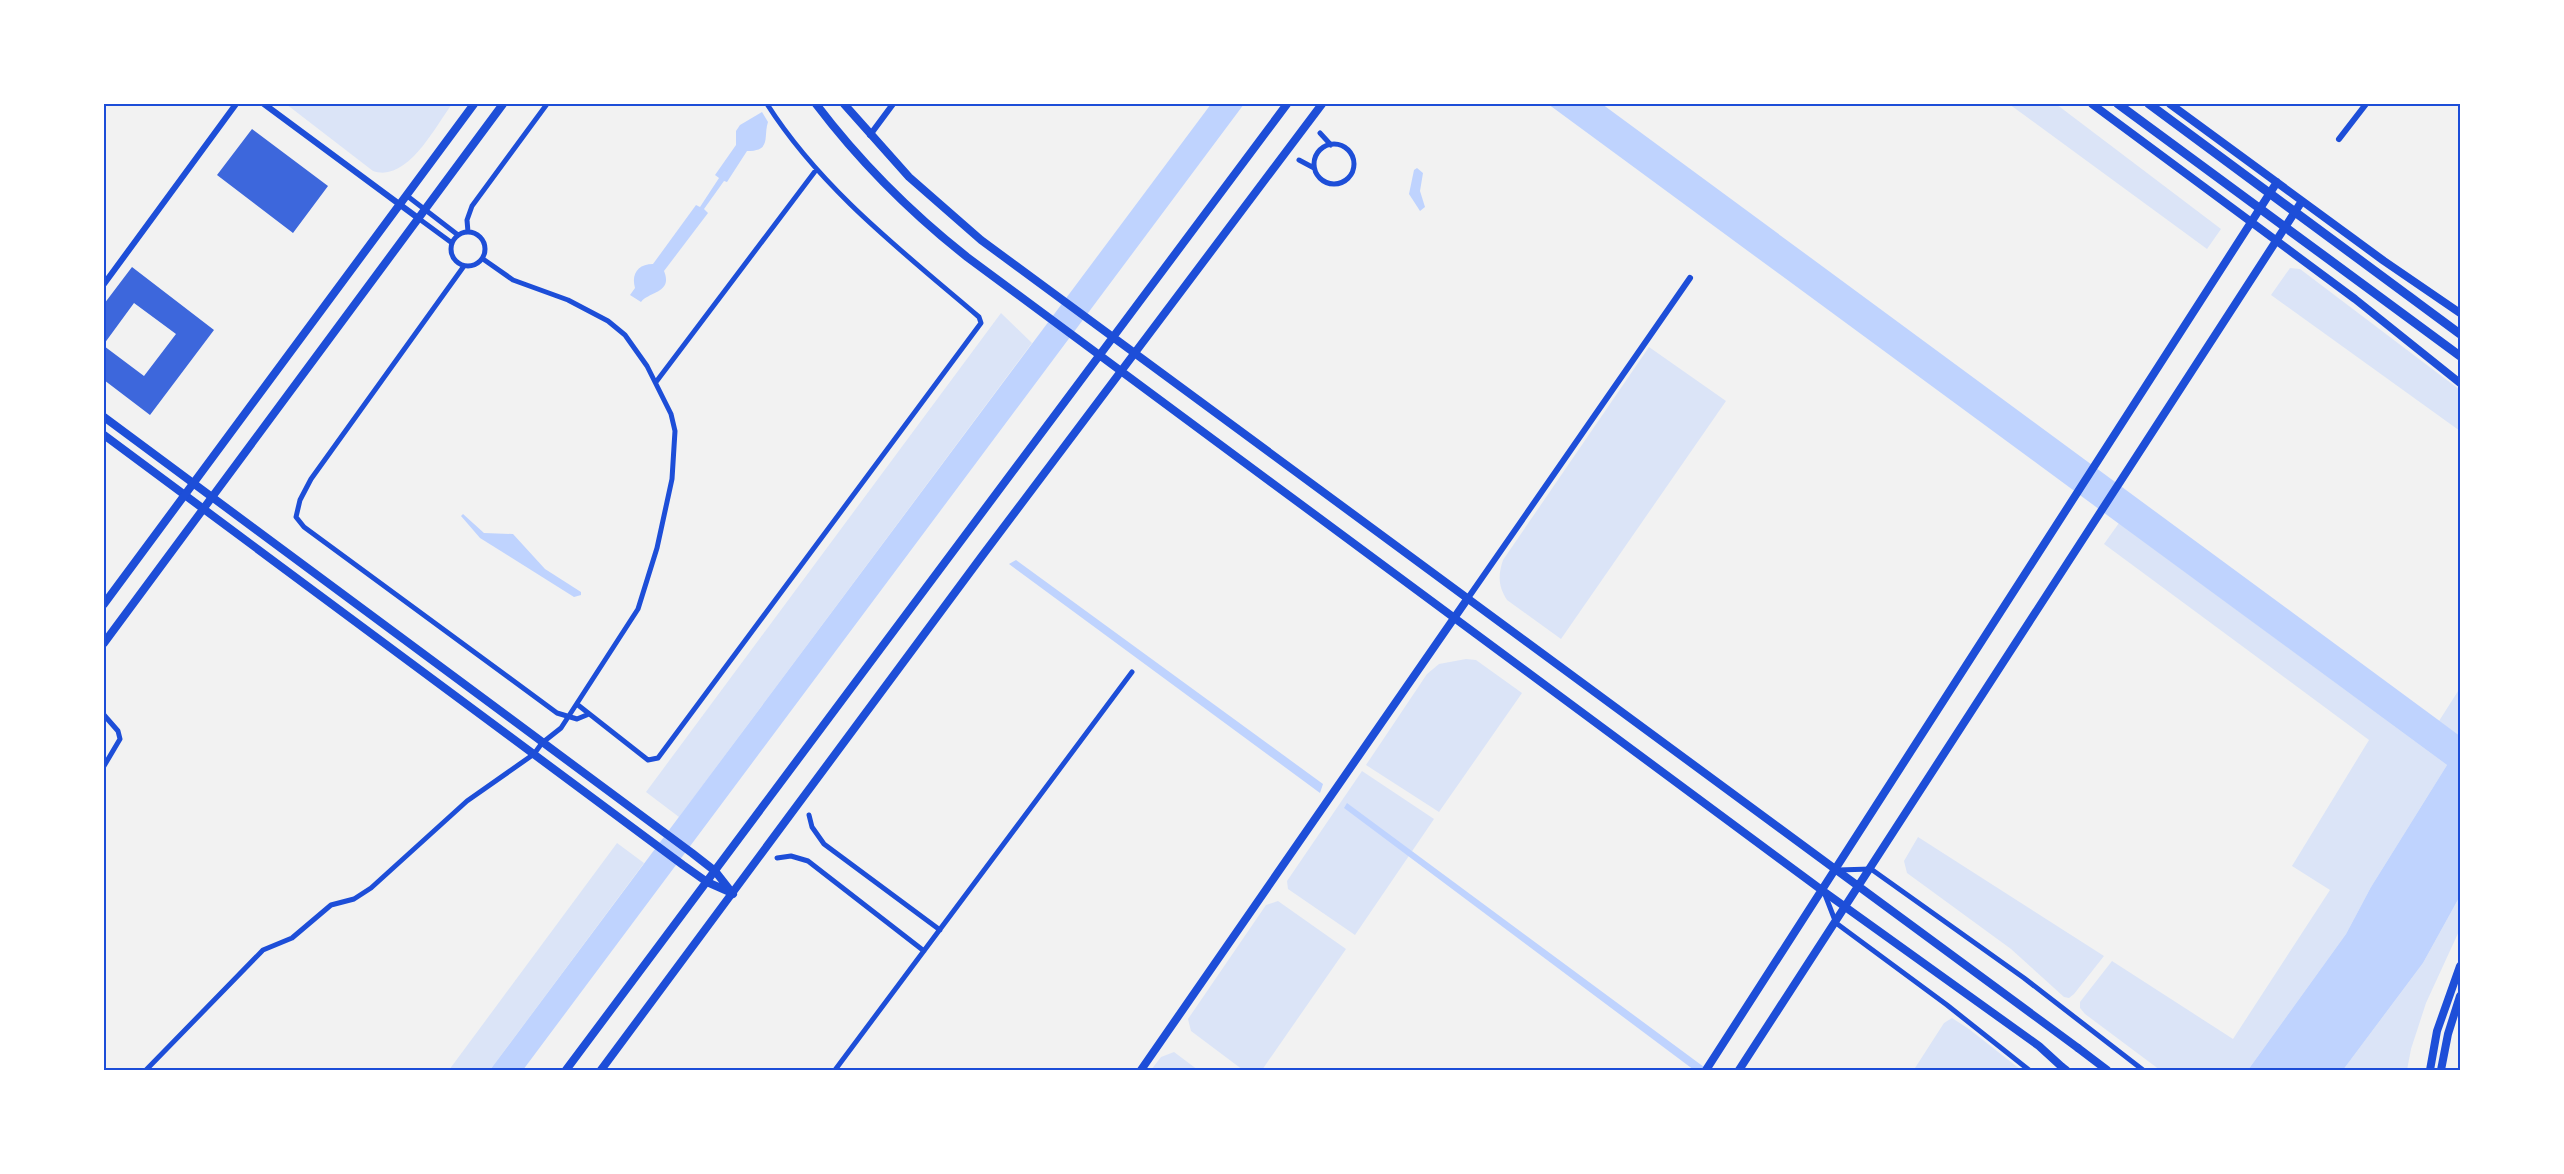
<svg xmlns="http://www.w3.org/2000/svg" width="2564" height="1174" viewBox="0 0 2564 1174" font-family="'Fira Sans',sans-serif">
<rect width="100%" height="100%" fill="#f2f2f2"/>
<path fill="#dbe4f7" d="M286 104H452C435 127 407 183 373 171Z
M2009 104H2056L2221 229 2207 249Z
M2290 268 2300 269 2460 390V431L2271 295Z
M1001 313 1032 343 679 817 646 792Z
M1649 347 1726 401 1561 639 1507 600C1498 586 1498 575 1503 560Z
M2119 523 2447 765 2371 887 2346 934 2248 1070H2160L2085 1014 2080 1008V1002L2112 961 2233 1039 2330 890 2292 866 2369 740 2104 544Z
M1466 659 1476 660 1522 693 1439 812 1366 765 1427 674 1439 664Z
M2460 688V736L2439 721Z
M1362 771 1434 819 1355 935 1288 889 1287 881Z
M1918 837 2104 956 2074 994 2069 998 2064 997 2011 949 1907 873 1904 861Z
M617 843 644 863 490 1070H449Z
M2460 896V929L2426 1003 2411 1049 2407 1070H2343L2423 963Z
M1278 901 1346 949 1262 1070H1243L1191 1031 1188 1019 1266 905Z
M1952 1018 1969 1029 2021 1070H1919L1915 1068 1944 1023Z
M1174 1052 1198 1070H1151L1161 1057Z"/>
<path fill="#bfd3fe" d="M1211 104H1244L523 1070H490Z
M1548 104H1602L2460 736V896L2423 963 2343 1070H2248L2346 934 2371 887 2447 765Z
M762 112 768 122C763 137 772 151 747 151L727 182 724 181 704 209 708 213 664 271C673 293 650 291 641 302L630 295 635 288C631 274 638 264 653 264L696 205 700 207 719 178 715 175 736 145V131L740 125Z
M1417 168 1423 173 1420 191 1425 207 1420 211 1409 194 1414 170Z
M463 514 484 533 513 534 545 569 581 592V595L574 597 480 538 461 516Z
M1016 560 1323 784 1320 793 1009 564Z
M1347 803 1708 1070H1694L1344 808Z"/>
<path fill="#3d67dc" d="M252 129 328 186 293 233 217 175Z
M132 267 214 330 150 415 104 380V346L144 376 176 334 134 303 104 344V304Z"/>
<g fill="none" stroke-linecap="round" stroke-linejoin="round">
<path stroke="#1d4ed8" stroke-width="5" d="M1320 133 1331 145
M1314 164a20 20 0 1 1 40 0a20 20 0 1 1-40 0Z
M1299 160 1314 168
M406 195 458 235
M418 218 452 243
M451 249a17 17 0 1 1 34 0a17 17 0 1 1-34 0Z
M468 232 467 220 472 206 547 104
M464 266 311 479 300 500 296 517 304 527 557 713 577 719 589 714
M656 382 816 170
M578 705 648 760 658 758 981 323 979 317C903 252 821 189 767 104
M104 715 118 731 120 739 104 766
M809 815 812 827 824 844 940 930
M777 858 791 856 808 861 924 951
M1838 870 1871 869 2024 978 2143 1070
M1824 892 1836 923 1947 1005 2029 1070
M146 1070 263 950 292 938 331 905 354 899 371 888 467 801 534 754 542 743 561 728 638 609 657 548 672 479 675 431 671 414 647 366 625 335 608 321 568 300 513 280 483 259
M835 1070 1132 672"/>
<path stroke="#1d4ed8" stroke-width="6" d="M264 104 418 218
M870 135 893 104
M2339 139 2366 104
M104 284 236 104
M1468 598 1690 278"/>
<path stroke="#1d4ed8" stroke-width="8" d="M104 417 692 853 715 871 733 894
M104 435 683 865 707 882 732 893
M1141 1070 1468 598
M2430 1070 2437 1031 2460 966
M2441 1070 2448 1034 2460 996"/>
<path stroke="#1d4ed8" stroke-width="8" d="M816 104C860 162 910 212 967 257L1823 891 2039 1046 2062 1067
M844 104 909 177 981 240 2078 1048
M2092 104 2355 299 2460 383
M2170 104 2384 261 2460 313
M104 604 474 104
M104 643 503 104
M566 1070 1287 104
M601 1070 982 556 1322 104
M1706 1070 2277 182
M1739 1070 2302 201"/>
<path stroke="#1d4ed8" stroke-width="8" d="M2078 1048 2107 1070
M2062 1067 2066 1070"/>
<path stroke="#1d4ed8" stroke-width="9" d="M2118 104 2460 356
M2149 104 2460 334"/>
</g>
<rect width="2564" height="1174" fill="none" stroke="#ffffff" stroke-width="210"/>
<rect x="105" y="105" width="2354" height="964" fill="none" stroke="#1d4ed8" stroke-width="2"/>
</svg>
